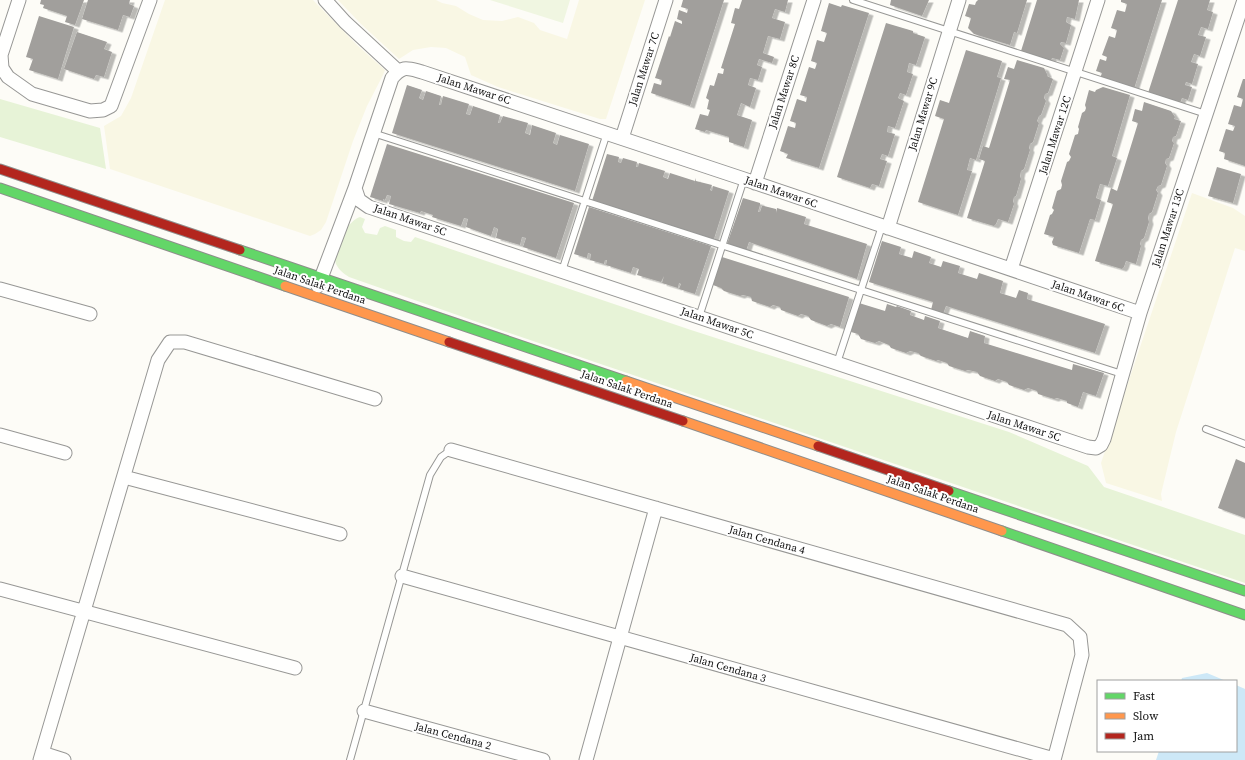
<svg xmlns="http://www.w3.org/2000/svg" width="1245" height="760" viewBox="0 0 1245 760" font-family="'Source Serif 4',serif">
<defs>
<filter id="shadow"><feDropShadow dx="4.5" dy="2.5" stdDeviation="0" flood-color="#0004"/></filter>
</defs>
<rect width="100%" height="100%" fill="#fdfcf7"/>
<path fill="#f9f7e4" d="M165 0H313L357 45 385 70 383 75 367 106 353 141 326 222 321 230 315 234 310 236 110 169 104 126 121 116 131 98Z
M338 0H436L442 3 456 6 469 14 483 20 502 21 518 17 534 23 540 30 567 39 579 0H645L606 119H600L498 87 471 75 465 57 446 48 431 47 413 50 399 59 361 24Z
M1192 193 1233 208 1245 216V251L1235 248 1176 432 1161 494 1162 501 1106 483 1101 463Z"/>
<path fill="#e7f3d7" d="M0 99 100 128 106 169 0 137Z
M360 217 365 219 362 227 365 233 377 235 380 228 385 226 396 230V237L404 241 411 242 415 237 691 330 1009 432 1088 466 1104 487 1245 535V583L483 324 349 277C343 273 339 270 336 264 331 250 347 221 360 217Z"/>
<path fill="#f0f6e1" d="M490 0H570L563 23Z"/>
<path fill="#cde8f7" d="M1207 673 1226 681H1181L1182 678Z
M1236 685 1245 689V760H1156L1159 751H1236Z"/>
<path fill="#a19f9c" filter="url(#shadow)" d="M41 0H84L75 25 65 22 67 16 43 8 44 5 40 4Z
M88 0H130L129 4 134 6 130 17 123 15 118 30 82 19Z
M683 0H724L690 106 651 93 654 83 661 85 662 80 655 78 669 36 670 37 675 21 682 24V21L677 19 679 10 687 13 688 9 681 7Z
M742 0H788L785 12 775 9 772 18 785 22 780 39 768 36 763 53 774 57 772 63 759 59 757 65 762 67 758 80 750 78 748 85 756 88 750 107 741 103 737 115 752 120 744 147 729 142V137L706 130 705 132 695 129 700 114 708 116 710 110 707 109 709 100 706 98 710 85 714 86 718 73 723 74 724 69 721 68 735 24 731 23 735 8 739 9Z
M891 0H929L922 16 890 5Z
M978 0H1027L1017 33 1014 32 1010 45 974 34 968 28 971 18 965 16 969 4 975 5 976 2Z
M1037 0H1079L1075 19 1067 17 1066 22 1071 25 1066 43 1061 42 1060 44 1064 48 1060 60 1052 58 1051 61 1021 51Z
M1121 0H1162L1134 89 1100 78 1102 73 1096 71 1100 59 1106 61 1107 57 1102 55 1109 36 1115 38 1117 30 1111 28 1117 10 1125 12 1127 4 1121 2Z
M1178 0H1210L1207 10 1213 12 1208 29 1201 27 1198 35 1206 37 1200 56 1194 54 1191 62 1198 64 1192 84 1186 82 1185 85 1192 87 1188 100 1182 98 1180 103 1148 93Z
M829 3 841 7 842 5 869 13 819 168 786 158 788 154 780 151 788 126 795 128 796 123 790 121 797 99 806 102 807 97 800 95 809 67 815 69 817 63 811 61 817 40 824 42 827 33 821 31Z
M39 16 74 27 58 79 29 70 33 59 26 57Z
M886 23 913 31V33L925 37 916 65 909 63 907 72 913 74 906 95 900 93 898 98 904 101 895 128 888 126 887 132 895 134 888 156 882 154 880 159 887 161 879 186 872 184 870 188 837 177Z
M77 32 107 42 104 49 112 52 104 77 96 75 94 79 64 69Z
M966 50 1002 61 997 77 1001 78 976 160 970 158 967 170 972 171 958 215 918 202 944 119 935 116 940 100 949 103Z
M1017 60 1044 68 1047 74V76L1053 79 1048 93 1045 94 1044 98 1046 101 1041 115 1039 116 1037 121 1039 123 1033 142 1030 144 1029 148 1030 150 1024 169 1021 171 1020 176 1021 179 1016 196 1014 197 1013 201 1014 204 1008 222 998 219 996 224 994 226 967 218 985 161 979 159 983 146 989 148 1010 80 1004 79 1008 67 1014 69Z
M1243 79H1245V166L1224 159 1225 153 1219 151 1226 129 1233 131 1235 126 1228 124 1234 105 1241 107 1243 99 1237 97Z
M407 85 422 90 419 98 423 100 426 91 441 96 439 105H441L443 96 469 104 466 114 470 115 473 106 500 115 498 123H500L503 116 528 123 525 133 530 135 532 125 556 133 553 143 557 145 560 135 589 144 575 191 392 133Z
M1103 87 1130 95 1112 156 1117 158 1108 186 1100 184 1096 198 1101 200 1095 220 1090 219 1079 253 1053 245 1052 242 1054 237 1044 234 1050 215 1052 214 1054 210 1052 208 1057 191 1061 189 1062 185 1061 181 1067 162 1069 161 1071 157 1069 154 1075 135 1078 134 1079 129 1078 127 1082 113 1085 111 1086 108 1085 105 1089 90 1095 92 1096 90Z
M1144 102 1171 111 1175 117 1174 119 1181 121 1176 136 1173 137 1172 141 1174 143 1169 158 1166 159 1165 163 1167 166 1161 185 1158 186 1156 190 1158 193 1152 212 1149 214 1148 218 1149 222 1144 238 1141 240 1140 244 1141 246 1136 264 1126 261 1124 267 1122 269 1095 261 1113 204 1107 202 1111 188 1117 191 1138 123 1132 121 1135 109 1142 111Z
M387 144 574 203 556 258 523 247 526 238 522 237 520 245 496 238 498 229 494 227 491 236 466 227 468 219 464 218 461 226 432 217 433 215 421 211 420 213 389 204 391 196 387 195 385 200 383 199V201L370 197Z
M607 154 619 157 618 162 621 163 623 158 637 162 636 167H638L639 163 665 171 663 177 668 179 670 173 695 181 694 185 696 178V181L712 185 710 190 712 191 713 186 729 191 714 239 592 201Z
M1217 167 1241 174 1233 203 1208 196Z
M743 198 760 203V205L758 212H760L762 206H764L776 209V213L777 208 806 217 804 224 867 244 857 279 749 242 746 251 727 244Z
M589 207 711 246 695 294 679 289 681 284 679 283 678 288 662 283 664 276 661 282 637 275 639 269 633 267 631 273 606 265 607 260H605L604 264 590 260 591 254 588 253 587 258 574 254Z
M882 241 901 247 899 254 912 258 914 251 931 257 929 263 941 267 943 261 960 266 958 273 977 279 979 273 1003 281 1000 293 1016 298 1019 290 1028 293 1027 299 1105 324 1095 353 946 306 943 314 931 310 933 302 869 282Z
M722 257 849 297 840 327 831 324 827 326 811 320 808 316 801 314 798 316 781 310 780 307 773 305 770 307 752 301 751 297 743 295 740 296 724 291 721 288 713 285Z
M859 303 885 311 887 304 896 307 897 306 911 311 910 315 924 320 925 316 940 321 938 328 968 338 970 331 985 336 984 343 1072 370 1073 364 1104 373 1096 396 1083 392 1078 407 1067 403V401L1057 398 1054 399 1038 394 1037 391 1028 388 1024 390 1009 385 1007 382 998 379 995 381 980 376 977 372 968 370 965 371 949 366 947 363 938 360 936 361 921 356 918 353 910 351 906 353 891 348 889 345 879 341 875 343 861 339 858 334 851 332Z
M1236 459 1245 463V518L1218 508Z"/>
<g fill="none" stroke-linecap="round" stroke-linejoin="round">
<defs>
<path id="lane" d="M853 0 1206 114
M373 133 1122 374
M562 271 607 133
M699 317 744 179
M837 363 882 226
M1206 429 1245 444
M350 760 430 475 441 457 451 450"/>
<path id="street" d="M19 0 1 55 2 68 8 77 32 94 90 111 103 110 111 106 150 0
M325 0 345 22 398 71
M622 138 666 0
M755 183 814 0
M355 188 359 200 369 207 1088 447 1096 448 1101 445 1104 439 1140 313 1244 0
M888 228 959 0
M1011 269 1098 0
M318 286 355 188 392 78C403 65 407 68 422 72L744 179 1140 313
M0 289 90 314
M0 435 65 453
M451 450 1067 625 1080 637 1082 655 1054 760
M124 477 340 534
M402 576 1054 759
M0 589 295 668
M364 711 543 760
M42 753 64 760
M40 760 158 360 170 342H185L375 399
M586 760 656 508"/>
<path id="fast" d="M0 188 285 286
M240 250 626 381
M949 491 1245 591
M1002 531 1245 615"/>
<path id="slow" d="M285 286 449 342
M626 381 818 446
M683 421 1002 531"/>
<path id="jam" d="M0 169 240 250
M449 342 683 421
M818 446 949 491"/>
</defs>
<use href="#lane" stroke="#979795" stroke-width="8"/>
<use href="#street" stroke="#979795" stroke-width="15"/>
<use href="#fast" stroke="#8e8d8b" stroke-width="11"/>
<use href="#slow" stroke="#8e8d8b" stroke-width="11"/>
<use href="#jam" stroke="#8e8d8b" stroke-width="11"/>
<use href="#lane" stroke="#fffffe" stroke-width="6"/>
<use href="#street" stroke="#fffffe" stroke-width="13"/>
<use href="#fast" stroke="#63d668" stroke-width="9"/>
<use href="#slow" stroke="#ff974d" stroke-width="9"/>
<use href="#jam" stroke="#b3261e" stroke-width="9"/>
</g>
<g text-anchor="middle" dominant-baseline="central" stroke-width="4" stroke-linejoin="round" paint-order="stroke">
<g font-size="11" fill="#111" stroke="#fff">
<text transform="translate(644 69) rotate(-72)">Jalan Mawar 7C</text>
<text transform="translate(474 89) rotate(18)">Jalan Mawar 6C</text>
<text transform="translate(784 92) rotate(-72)">Jalan Mawar 8C</text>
<text transform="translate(923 114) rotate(-73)">Jalan Mawar 9C</text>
<text transform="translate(1055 135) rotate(-72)">Jalan Mawar 12C</text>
<text transform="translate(781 192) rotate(19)">Jalan Mawar 6C</text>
<text transform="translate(410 220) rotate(19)">Jalan Mawar 5C</text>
<text transform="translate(1168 228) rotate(-72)">Jalan Mawar 13C</text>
<text transform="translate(320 285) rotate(19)">Jalan Salak Perdana</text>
<text transform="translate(1088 296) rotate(19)">Jalan Mawar 6C</text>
<text transform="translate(717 323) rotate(19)">Jalan Mawar 5C</text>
<text transform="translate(627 389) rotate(19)">Jalan Salak Perdana</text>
<text transform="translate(1024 426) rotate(18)">Jalan Mawar 5C</text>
<text transform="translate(933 494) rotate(19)">Jalan Salak Perdana</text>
<text transform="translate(767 540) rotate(16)">Jalan Cendana 4</text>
<text transform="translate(728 668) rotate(16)">Jalan Cendana 3</text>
<text transform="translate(453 736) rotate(15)">Jalan Cendana 2</text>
</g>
</g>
<rect x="1097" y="680" width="140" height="72" fill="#ffffff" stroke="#a0a0a0"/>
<rect x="1105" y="693" width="20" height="6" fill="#63d668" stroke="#a0a0a0"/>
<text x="1133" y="700" font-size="12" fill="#111111">Fast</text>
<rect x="1105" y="713" width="20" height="6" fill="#ff974d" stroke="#a0a0a0"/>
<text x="1133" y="720" font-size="12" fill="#111111">Slow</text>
<rect x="1105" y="733" width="20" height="6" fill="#b3261e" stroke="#a0a0a0"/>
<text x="1133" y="740" font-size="12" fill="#111111">Jam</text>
</svg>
